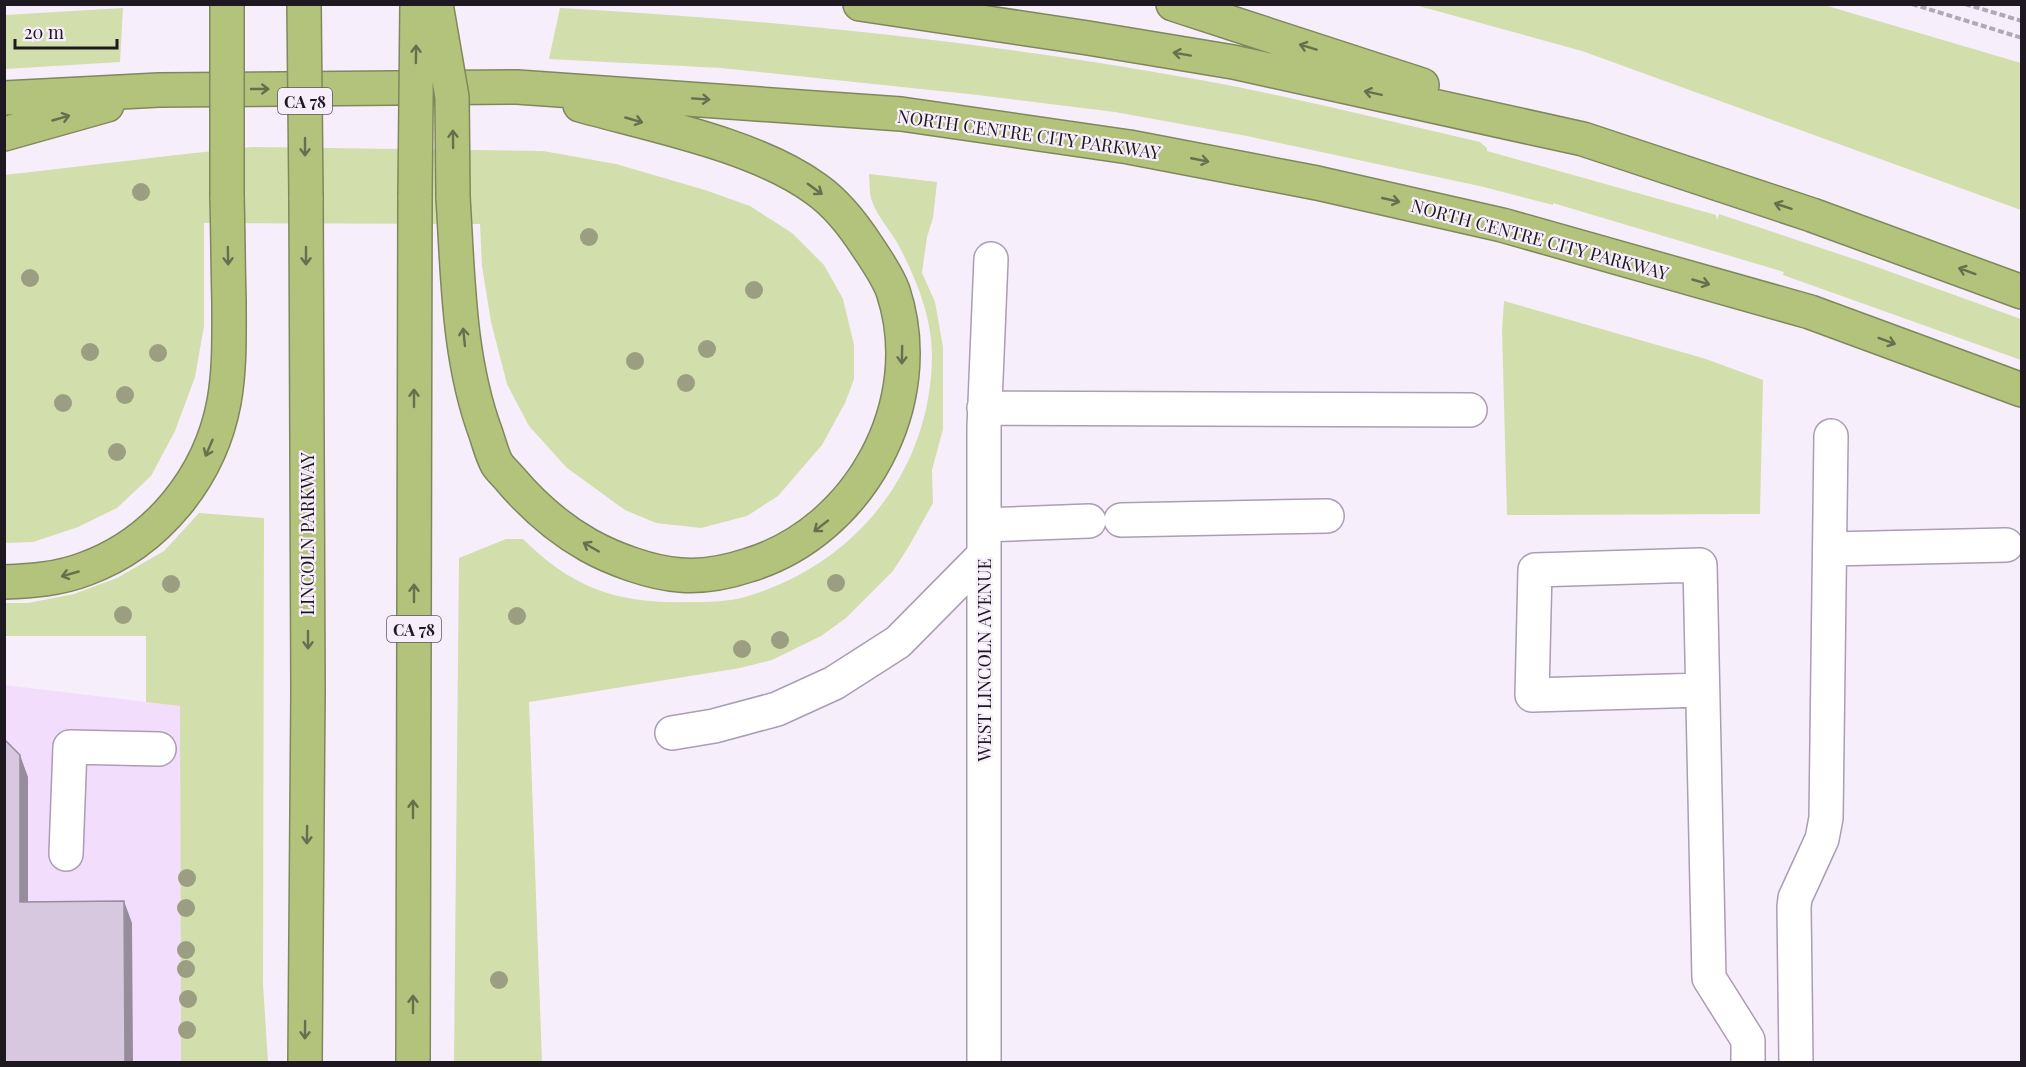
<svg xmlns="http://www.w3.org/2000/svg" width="2026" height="1067" viewBox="0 0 2026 1067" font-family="'Playfair Display',serif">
<rect width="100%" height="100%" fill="#f7eefc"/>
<path fill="#f2defc" d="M5 685 180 706 181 1062H5Z"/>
<path fill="#d2deab" d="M1415 5H1824L2021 63V210L1582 51Z
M123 8 120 62 5 69V15Z
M560 8C776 20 992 42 1206 81 1298 98 1389 121 1480 142L1487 148V151L1716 215 1717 220 1719 214 1863 262 2021 319V360L1783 275 1784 272 1553 203V205L1484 187 1247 136 1115 112 978 95 721 68 549 59Z
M252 147 543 151 616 164 705 190 750 206 792 233 824 265 843 299 854 345V379L845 403 822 445 778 496 747 516 701 528 656 523 625 510 567 468 529 426 507 384 491 322 482 266 480 224 204 223V326L195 377 175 431 151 476 117 508 78 527 33 542 5 543 4 175C87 166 169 155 252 147Z
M869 174 937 182 933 218 927 237 922 273 935 302 943 347V429L932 470 933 503 909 546 893 571 846 618 821 636 772 660 740 668 529 702 542 1062H454L459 558 506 539H523C572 588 618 604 687 602 706 602 727 602 745 597 855 565 931 471 932 356 932 316 916 279 898 244 890 230 877 216 872 201 869 194 870 183 869 174Z
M1504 301 1706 359 1763 380 1760 514 1507 515 1502 330Z
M199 513 264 518 263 985 268 1062H181L180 706 146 702V636H5V603H28L74 594 117 578 164 551Z"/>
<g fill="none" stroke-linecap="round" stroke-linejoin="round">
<defs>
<path id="minor" d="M984 408 1470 410
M1121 520 1327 516
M984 525 1089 521
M1830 549 2006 545
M1702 690 1532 695 1535 570 1700 565 1709 978 1748 1040V1062
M672 733 714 726 777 709 834 683 898 642 984 555
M66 854 70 747 159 749
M984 1062V427L991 259
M1796 1062 1794 907 1795 898 1822 839 1826 818 1831 436"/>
<path id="highway" d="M860 4 1088 38 1233 62 1583 139 1812 215 2022 292
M1173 4 1422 85
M4 98 159 90 517 87 901 114 1129 147 1317 183 1502 225 1810 312 2022 390
M4 134 107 105
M453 197C458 276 458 359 486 434 489 443 492 455 497 464 500 469 506 474 510 479 532 505 558 528 588 545 613 559 651 573 680 575 703 577 728 572 749 565 860 531 930 403 893 291 887 275 877 261 867 246 854 226 836 203 816 189 756 145 652 125 580 105
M4 582C32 581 59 579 85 569 157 543 210 477 224 402 230 369 229 335 229 302 228 267 228 232 227 197
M305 1062 308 692 306 197
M413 1062 415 196"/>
</defs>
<use href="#minor" stroke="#ab9db3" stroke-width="36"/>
<use href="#highway" stroke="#7f885c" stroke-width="36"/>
<path stroke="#b0a8b4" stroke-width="4" stroke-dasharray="6 3" stroke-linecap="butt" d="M1912 4 2022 38
M1965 4 2022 21"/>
<use href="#minor" stroke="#fff" stroke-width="33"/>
<use href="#highway" stroke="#b3c37b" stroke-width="33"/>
<defs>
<path id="highway-bridge" d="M227 4V197
M304 4 306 197
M436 4 452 97 453 197
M415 196 417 4"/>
</defs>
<use href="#highway-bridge" stroke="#7f885c" stroke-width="36" stroke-linecap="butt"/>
<use href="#highway-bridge" stroke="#b3c37b" stroke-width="33"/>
</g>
<g fill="#9c9e82">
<circle cx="141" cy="192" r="9"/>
<circle cx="589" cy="237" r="9"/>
<circle cx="30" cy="278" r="9"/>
<circle cx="754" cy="290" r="9"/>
<circle cx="707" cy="349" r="9"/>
<circle cx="90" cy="352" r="9"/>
<circle cx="158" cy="353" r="9"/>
<circle cx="635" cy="361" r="9"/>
<circle cx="686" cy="383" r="9"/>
<circle cx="125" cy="395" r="9"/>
<circle cx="63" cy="403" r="9"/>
<circle cx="117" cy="452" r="9"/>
<circle cx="836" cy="583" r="9"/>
<circle cx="171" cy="584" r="9"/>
<circle cx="123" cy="615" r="9"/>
<circle cx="517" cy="616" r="9"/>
<circle cx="780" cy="640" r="9"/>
<circle cx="742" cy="649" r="9"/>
<circle cx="187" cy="878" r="9"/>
<circle cx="186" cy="908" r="9"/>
<circle cx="186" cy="950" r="9"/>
<circle cx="186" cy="969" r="9"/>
<circle cx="499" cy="980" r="9"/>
<circle cx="188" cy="999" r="9"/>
<circle cx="187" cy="1030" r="9"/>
</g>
<path fill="#978c9c" d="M20 755 28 777V925L20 902Z
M124 901 132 923 133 1062H125Z"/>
<path fill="#d8c8df" stroke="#978c9c" stroke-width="1.5" d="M4 739 20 755V902L124 901 125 1062H4Z"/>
<defs><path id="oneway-shaft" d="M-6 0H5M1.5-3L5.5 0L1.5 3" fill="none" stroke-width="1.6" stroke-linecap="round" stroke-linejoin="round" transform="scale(1.5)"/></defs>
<g stroke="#686e4e">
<use href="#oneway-shaft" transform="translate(1308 47) rotate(-163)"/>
<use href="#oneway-shaft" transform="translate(416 54) rotate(-89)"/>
<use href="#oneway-shaft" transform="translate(1182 54) rotate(-170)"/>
<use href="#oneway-shaft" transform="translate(260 89)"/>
<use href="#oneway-shaft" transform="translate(1373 93) rotate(-168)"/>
<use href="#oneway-shaft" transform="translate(701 99) rotate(4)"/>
<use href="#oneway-shaft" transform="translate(61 118) rotate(-16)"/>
<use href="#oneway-shaft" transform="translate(634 120) rotate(16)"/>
<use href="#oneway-shaft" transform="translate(453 139) rotate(-91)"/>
<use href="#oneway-shaft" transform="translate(305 147) rotate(90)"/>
<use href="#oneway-shaft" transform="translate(1200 160) rotate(11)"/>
<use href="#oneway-shaft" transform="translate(815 189) rotate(36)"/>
<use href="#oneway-shaft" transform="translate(1391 200) rotate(13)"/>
<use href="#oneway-shaft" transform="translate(1783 206) rotate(-162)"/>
<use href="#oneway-shaft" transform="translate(228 256) rotate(89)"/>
<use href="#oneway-shaft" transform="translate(306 256) rotate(90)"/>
<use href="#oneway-shaft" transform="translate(1967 271) rotate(-160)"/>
<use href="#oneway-shaft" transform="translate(1701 282) rotate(16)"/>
<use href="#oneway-shaft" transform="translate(464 337) rotate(-96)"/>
<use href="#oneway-shaft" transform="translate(1887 341) rotate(20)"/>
<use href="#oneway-shaft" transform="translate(902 355) rotate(91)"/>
<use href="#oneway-shaft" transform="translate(414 398) rotate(-90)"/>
<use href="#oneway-shaft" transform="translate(209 448) rotate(113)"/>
<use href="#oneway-shaft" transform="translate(821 526) rotate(142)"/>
<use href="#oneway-shaft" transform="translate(591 547) rotate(-150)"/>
<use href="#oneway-shaft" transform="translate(70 574) rotate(164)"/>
<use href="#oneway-shaft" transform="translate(414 593) rotate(-90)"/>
<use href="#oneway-shaft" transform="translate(308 640) rotate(90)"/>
<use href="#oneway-shaft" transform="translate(413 809) rotate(-90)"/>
<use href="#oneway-shaft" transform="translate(307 835) rotate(91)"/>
<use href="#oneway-shaft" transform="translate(413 1004) rotate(-90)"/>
<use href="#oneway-shaft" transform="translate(305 1030) rotate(91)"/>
</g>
<g text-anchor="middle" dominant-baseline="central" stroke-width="4.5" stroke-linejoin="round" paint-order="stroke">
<g fill="#f7eefc" stroke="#5f5963" stroke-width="1.5">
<rect x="278" y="88" width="54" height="26" rx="4.5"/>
<rect x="387" y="616" width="54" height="26" rx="4.5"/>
</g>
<g font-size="16" font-weight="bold" fill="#1e1921">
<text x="305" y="101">CA 78</text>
<text x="414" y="629">CA 78</text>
</g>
<g font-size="18" fill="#1e1921" stroke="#f7eefc">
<text transform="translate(1029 134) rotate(8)">NORTH CENTRE CITY PARKWAY</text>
<text transform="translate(1540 239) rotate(15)">NORTH CENTRE CITY PARKWAY</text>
<text transform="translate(307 534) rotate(-90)">LINCOLN PARKWAY</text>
<text transform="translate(984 660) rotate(-90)">WEST LINCOLN AVENUE</text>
</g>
</g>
<rect width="2026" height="1067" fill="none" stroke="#1e1921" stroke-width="12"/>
<path d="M15 39v9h102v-9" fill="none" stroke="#1e1921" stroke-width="3"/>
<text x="24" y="39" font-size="18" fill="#1e1921" stroke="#f7eefc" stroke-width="4.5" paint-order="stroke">20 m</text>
</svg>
